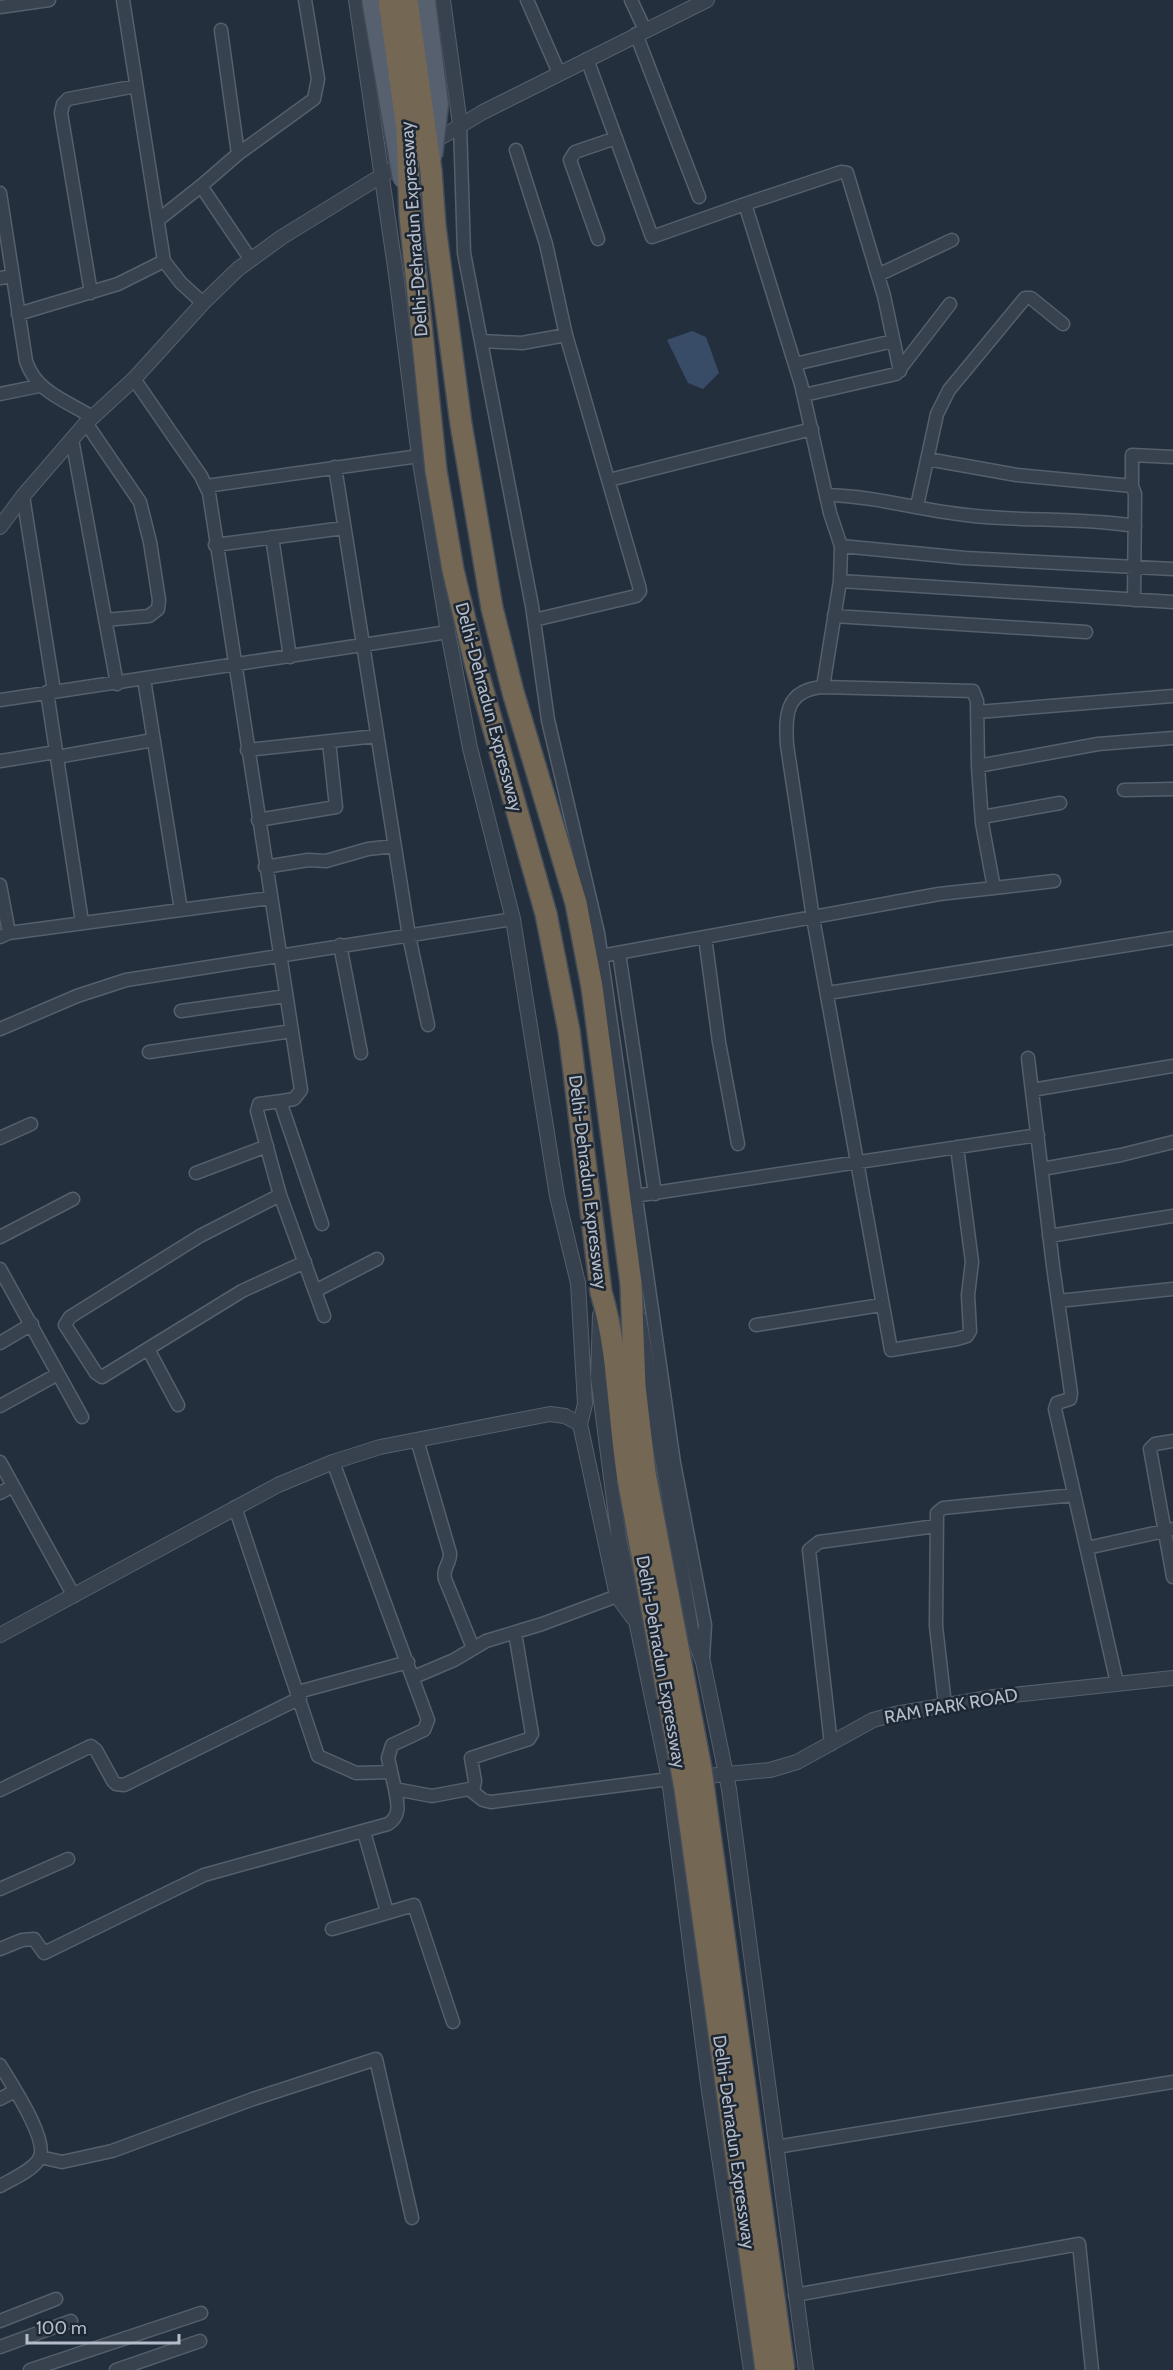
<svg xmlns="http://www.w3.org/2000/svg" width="1173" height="2370" viewBox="0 0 1173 2370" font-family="Cabin,sans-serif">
<rect width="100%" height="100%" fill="#242f3e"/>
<path fill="#394c67" d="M692 331 706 337 719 373 703 389 688 383 667 340Z"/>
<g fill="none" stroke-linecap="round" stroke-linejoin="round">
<defs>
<path id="minor" d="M123 0 164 261 181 283 203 303
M527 0 559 73
M631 0 645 30
M0 7 49 0
M221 30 238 154
M636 34 699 197
M587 59 652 237 745 204 801 384 830 513 841 546 840 581 1173 602
M460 124 464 253 532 606 548 720 598 933 674 1463 705 1625 703 1658
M516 150 546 244 566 335
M0 193 26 361C36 392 65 400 92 417
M745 204 841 172 847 173 884 296 900 371
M158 220 201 186
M598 239 570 160 575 152 616 138
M251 260 201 186 238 154 314 99 318 79 305 0
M878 275 952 240
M0 278 12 276
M91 293 61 113 63 104 68 99 136 86
M18 314 118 284 164 261
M481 341 522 343 566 335 639 586 640 591 636 596 534 620
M795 364 893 341
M134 379 201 476 209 493 301 1090 294 1099 282 1101V1107L322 1224
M0 394 39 386
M804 395 896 374 950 304
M86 423 140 502 150 542 159 600 158 609 149 616 105 620
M72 439 117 684
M927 459 1017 475 1132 486 1135 494 1134 600
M335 467 409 936 428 1025
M609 480 812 429
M206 486 419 456
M1132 486V455L1173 457
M826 495C877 496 917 510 966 515 1022 522 1079 517 1135 526
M23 496 54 691
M917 506 937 414 949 390 1025 298H1031L1063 324
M272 537 290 657
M215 545 344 528
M841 546 965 558 1173 569
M834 616 1086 632
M144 679 181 910
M823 687 840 581
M47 692 82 922
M0 700 448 632
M977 712 1173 696
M247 750 377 736
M57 757 153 740
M0 761 56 752
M1124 790 1173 789
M982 817 1060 803
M258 820 336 807 329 742
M265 867 308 860 326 861 368 849 394 846
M0 885 9 933
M994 888 1054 881
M0 937 9 933 270 898
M705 937 719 1042 738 1144
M340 945 361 1053
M619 953 655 1194
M601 956 939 894 994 888 982 823 978 766 1098 744 1173 738
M828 993 1173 938
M181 1011 286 996
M0 1029 77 996 126 980 513 919
M149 1052 292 1031
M1028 1058 1053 1266 1071 1393 1070 1399 1057 1403 1055 1409 1117 1683
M1032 1090 1173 1066
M282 1101 259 1104 257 1111 280 1195 324 1316
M0 1138 31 1124
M957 1147 972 1262 968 1295 970 1331 967 1336 957 1339 891 1350 813 918 787 745C785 714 786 690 823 687L973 691 977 701 978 766
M1042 1169 1121 1155 1173 1142
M196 1173 267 1146
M280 1195 200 1236 70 1317 65 1325 96 1373 102 1377 242 1291 305 1262
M634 1196 1038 1135
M1049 1236 1173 1216
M0 1237 73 1199
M0 1269 82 1417
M315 1291 377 1259
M1058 1301 1173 1289
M756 1325 881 1305
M0 1343 32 1324
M148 1349 178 1405
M0 1406 58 1374
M417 1440 450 1553C451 1563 442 1568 445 1579L473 1648
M1173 1441 1155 1444 1150 1449 1173 1577
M0 1462 74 1596
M333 1462 428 1720 424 1730 392 1745 388 1758 395 1789
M0 1493 13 1486
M235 1507 318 1756 356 1773 391 1772
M1087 1548 1173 1529
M414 1677 454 1660 486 1641 542 1624 617 1596
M298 1692 408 1662
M945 1705 936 1626 937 1513 943 1508 1074 1495
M831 1744 809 1550 819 1542 936 1526
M0 1790 91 1746 96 1750 113 1781 116 1784 124 1785 300 1698
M473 1791 475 1781 471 1758 529 1739 532 1734 515 1633
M364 1832 387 1912
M0 1889 68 1859
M332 1929 414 1905 453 2022
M0 1949 22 1940 34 1939 44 1953 204 1875 388 1824C402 1815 397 1802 395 1789L432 1796 469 1789 483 1800 491 1802 669 1779
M0 2065C10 2082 50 2141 39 2159 32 2171 12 2179 0 2186
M0 2099 15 2091
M776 2147 1173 2082
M40 2157 62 2162 112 2151 253 2099 376 2059 412 2218
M795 2295 1079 2244 1092 2370
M0 2321 56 2299
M0 2347 71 2321
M30 2370 201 2313
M116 2370 200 2341"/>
<path id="tertiary" d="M356 0 396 274 419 456 448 632 470 748 513 919 557 1196 578 1283 585 1404 580 1424
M443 0 460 124
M430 144 483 112 707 0
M0 527 23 496 86 423 134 379 203 303 238 269 282 237 407 160
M600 1315 598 1377 619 1539 669 1779 708 2084 751 2370
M639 1318 691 1629 703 1662 729 1789 806 2370
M0 1635 278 1485 333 1462 380 1447 550 1414 565 1416 580 1424 617 1596 634 1619
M696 1777 770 1770 797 1762 873 1720 895 1714 994 1697 1173 1678"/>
<path id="motorway" d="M431 171 435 226 461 424 492 608 513 692 576 903 592 987 631 1284 635 1386 645 1473
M546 914 569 1031 601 1292C619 1352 618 1417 628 1479"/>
</defs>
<use href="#minor" stroke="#565f6c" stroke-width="15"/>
<use href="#tertiary" stroke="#565f6c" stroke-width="16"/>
<use href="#motorway" stroke="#434c59" stroke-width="24"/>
<use href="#minor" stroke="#38414e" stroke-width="12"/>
<use href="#tertiary" stroke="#38414e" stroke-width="14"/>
<use href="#motorway" stroke="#746855" stroke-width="21"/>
<defs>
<path id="primary-bridge" d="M371 0 402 179
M426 0 439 104 433 156"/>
<path id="motorway-bridge" d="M389 0 407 130 410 216 436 471 453 570 476 666 546 914
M407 0 431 171
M645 1473 701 1769 784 2370
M628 1479 685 1789 766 2370"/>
</defs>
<use href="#primary-bridge" stroke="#414a57" stroke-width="21" stroke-linecap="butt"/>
<use href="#motorway-bridge" stroke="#434c59" stroke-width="24" stroke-linecap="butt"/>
<use href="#primary-bridge" stroke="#56606e" stroke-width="18"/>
<use href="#motorway-bridge" stroke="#746855" stroke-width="21"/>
</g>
<g text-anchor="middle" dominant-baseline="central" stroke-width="5" stroke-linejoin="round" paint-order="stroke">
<g font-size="18" fill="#b4bcc9" stroke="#1d2633">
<text transform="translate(414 229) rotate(-94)">Delhi-Dehradun Expressway</text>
<text transform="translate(489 707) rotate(75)">Delhi-Dehradun Expressway</text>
<text transform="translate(588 1182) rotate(83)">Delhi-Dehradun Expressway</text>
<text transform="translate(661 1662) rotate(80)">Delhi-Dehradun Expressway</text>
<text transform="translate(951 1706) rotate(-10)">RAM PARK ROAD</text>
<text transform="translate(734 2142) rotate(82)">Delhi-Dehradun Expressway</text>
</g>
</g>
<path d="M27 2334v9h152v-9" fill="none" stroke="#b4bcc9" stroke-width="3"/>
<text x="36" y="2334" font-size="18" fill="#b4bcc9" stroke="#1d2633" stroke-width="4.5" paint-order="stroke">100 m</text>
</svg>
